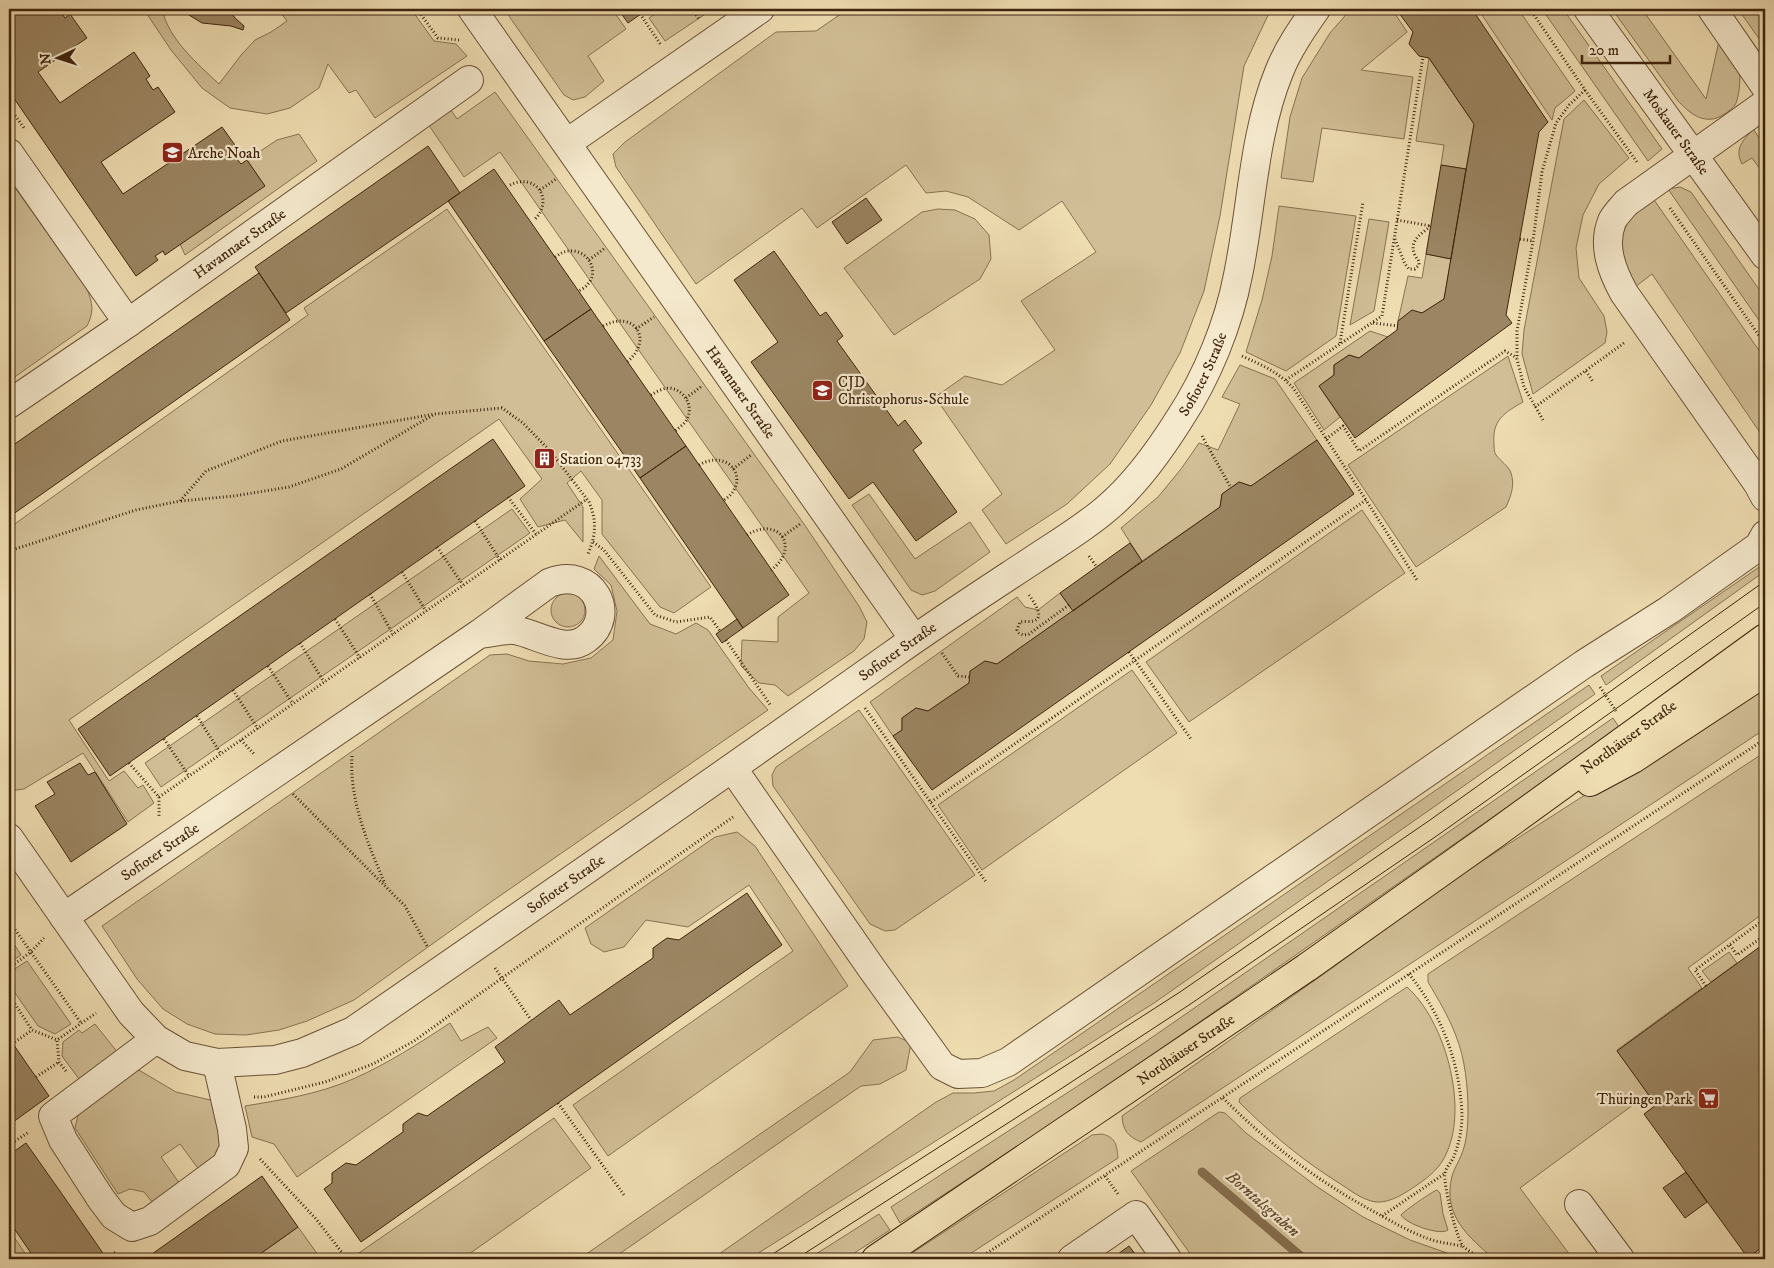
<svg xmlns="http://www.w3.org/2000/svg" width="1774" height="1268" viewBox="0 0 1774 1268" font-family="'IM FELL DW Pica',serif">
<rect width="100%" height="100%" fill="#efddb2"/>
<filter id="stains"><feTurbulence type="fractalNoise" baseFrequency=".004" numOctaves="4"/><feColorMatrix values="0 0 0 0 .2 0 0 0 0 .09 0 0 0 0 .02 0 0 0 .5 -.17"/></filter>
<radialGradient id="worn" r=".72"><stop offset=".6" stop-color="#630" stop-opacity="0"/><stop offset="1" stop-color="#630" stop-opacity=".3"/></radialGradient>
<path fill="#d1be96" stroke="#887251" d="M146 9H162C169 40 197 63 219 84L242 54 255 40 271 32 287 21 278 9H411L434 41 456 44 467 56 375 118 356 90 349 93 328 64 319 88 290 108 267 114 230 108 202 88 171 50 147 14Z
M504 9H612L626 29 588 56 604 81 585 97 573 100 564 95Z
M662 9H713L665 41 649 18Z
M848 9H1271L1244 66 1220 216 1204 291 1180 353 1151 405 1110 464 1067 504 1006 544 982 510 1002 494 935 397 965 376 1002 385 1055 350 1021 301 1096 252 1062 201 1019 230 968 197 946 191 926 193 906 165 817 228 802 208 696 284 616 167 613 154 625 142 776 32 816 31Z
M1351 9H1392L1407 32 1361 70 1413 77 1404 139 1322 128 1313 182 1281 178 1290 117 1302 78 1330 33Z
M1478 9H1518L1575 91 1555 108 1552 120Z
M1542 9H1563L1662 149 1648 161Z
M1612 9H1642L1706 99 1719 41C1724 48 1737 62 1739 70 1741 78 1739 99 1735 105 1731 111 1718 119 1712 119 1698 121 1687 110 1678 101Z
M1738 9H1765V47Z
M1429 58 1474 124 1466 169 1441 165 1444 145 1416 141Z
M495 92 804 524 859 606 867 622 864 639 854 651 788 696 775 685 759 683 741 666 742 640 778 642V617L809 593 500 152 464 177 428 124 451 110 457 119Z
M1584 100 1629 158 1599 184 1583 215 1576 248 1579 278 1604 316 1607 332 1605 343 1533 394 1522 354 1524 330 1564 119Z
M1753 129 1765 146V176L1752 158 1742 164C1734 148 1743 141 1753 129Z
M299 134 317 161 185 255 180 244 264 186 247 160 277 140Z
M9 179 87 289C93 304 94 312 87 326L9 381Z
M1680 187 1691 192 1765 298V329L1668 189Z
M1652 197 1765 359V440L1652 274 1635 287C1631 278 1623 267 1621 257 1617 232 1633 211 1652 197Z
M1279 206 1356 216 1336 336 1286 371 1246 352 1262 300 1272 256Z
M447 209 711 587 674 613 660 607 602 534V500L581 471 567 483 583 507V542L565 520 538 527 520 499 542 479 499 419 69 720 109 781 124 771 138 788 143 785 154 803 128 822 83 753 24 789 9 791V528L308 315 304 308Z
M938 209 955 210 975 219 989 235 991 259 980 279 894 335 844 268 922 212Z
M1369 219 1389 222 1374 311 1350 325Z
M1426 254 1451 259 1444 299 1422 313 1412 311 1398 321 1408 276 1422 278Z
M1370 331 1388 337 1359 358 1349 355 1334 365V375L1319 386 1340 417 1324 430 1294 383Z
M1508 356 1523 402C1504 413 1492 420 1494 444 1494 448 1494 452 1496 455 1500 461 1509 466 1511 473 1515 485 1511 496 1506 507L1416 567 1348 465Z
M1240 365 1275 379 1317 440 1251 486 1239 482 1222 494 1220 507 1142 561 1121 528 1158 497 1181 469 1199 443 1218 450 1240 404 1222 397Z
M869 494 915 559 970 522 990 552 935 591 922 595 911 590 852 505Z
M512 509 530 533 161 787 145 763Z
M1362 510 1405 573 1189 722 1146 662Z
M599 556 650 624 676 634 696 623 708 630 749 688 768 710 491 902 354 1000 307 1021 279 1030 246 1035 215 1034 187 1024 163 1009 137 979 102 926 490 655 507 654 529 661 563 664 591 658 613 640 617 611 611 585 594 569Z
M1765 563V571L1606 685 1601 676Z
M1060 593 1073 611 997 664 985 661 971 671 969 683 928 711 916 708 902 718V730L893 736 870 702 1017 597 1025 607 1038 610Z
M551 610a17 17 0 1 1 34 0a17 17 0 1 1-34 0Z
M1132 670 1177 733 982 870 938 805Z
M1589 685 1595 694 1154 1003 749 1259H734L731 1256 727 1259H712L936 1102 953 1093H974L994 1091 1014 1080Z
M1765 687V729L1141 1142C1127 1136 1123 1130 1122 1116L1328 971 1454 879 1602 784Z
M859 710 975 875 895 930 885 931 870 924 773 786 772 775 776 767Z
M1613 718 1621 730C1577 760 1533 789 1490 819 1295 955 1101 1094 900 1223L891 1207 1141 1045Z
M1765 752V912L1688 968 1702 988 1617 1050 1648 1094 1520 1188 1573 1259H1494C1469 1237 1442 1216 1452 1176 1454 1169 1458 1163 1461 1156 1467 1142 1468 1125 1468 1111 1468 1087 1465 1058 1456 1036 1449 1017 1438 999 1428 982V974Z
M737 832 755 846 848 986 608 1156 573 1105 793 951 749 885 688 927 646 920 624 947 604 952 591 944 585 928 715 837Z
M9 936 21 955 9 963Z
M1729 952 1737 963 1711 982 1702 971Z
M27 961 71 1024 55 1034 38 1026 13 990V970Z
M1407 987C1445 1021 1468 1105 1447 1152 1441 1167 1430 1176 1417 1185 1405 1193 1391 1203 1376 1202 1362 1200 1350 1190 1339 1183 1302 1160 1270 1133 1239 1102L1240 1098Z
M450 1023 461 1041 488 1027 497 1038 297 1177 274 1144 252 1137 245 1106C281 1100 319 1094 353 1079 387 1064 418 1044 450 1023Z
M95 1024 118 1053 79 1079 62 1056 63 1042 79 1030 82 1033Z
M898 1037 911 1043 906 1070 880 1084 861 1086 612 1259H579L850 1072 873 1040Z
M137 1069 176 1092 219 1102 225 1144 216 1160 200 1171 180 1144 161 1157 180 1184 152 1202 144 1192 130 1189 118 1194 75 1128 79 1111Z
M1219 1112 1225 1113 1246 1133 1316 1186 1363 1217 1410 1240 1464 1259H1194L1131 1171Z
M554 1118 591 1168 462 1259H330L353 1257Z
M1102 1134C1116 1137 1117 1146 1118 1158L962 1259H903L1092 1135Z
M1437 1190 1440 1193 1443 1214 1448 1230C1440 1236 1406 1224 1401 1215 1404 1211 1433 1191 1437 1190Z
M879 1214 890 1230 845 1259H808Z
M298 1227 321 1259H253Z
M9 1230 29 1259H9Z"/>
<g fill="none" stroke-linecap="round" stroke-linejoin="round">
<path stroke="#866e4e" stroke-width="9" d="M1202 1172 1304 1259"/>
</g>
<path fill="#9b8562" stroke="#40250c" d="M9 9H59L65 18 70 14 87 38 38 72 60 103 134 52 150 76 146 79 153 90 158 87 175 112 101 162 123 194 222 127 237 148 232 152 237 159 241 164 247 160 265 186 165 255 163 251 155 256 158 260 136 276 9 91Z
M186 9H229L235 18 244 26 243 30 231 26 202 23 189 15Z
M618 9H648L628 23Z
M1396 9H1472L1548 122 1539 132 1506 315 1512 323 1355 438 1319 386 1334 375V365L1349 355 1359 358 1397 330 1398 321 1412 310 1422 313 1444 299 1474 124 1429 58 1419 56 1409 44 1413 32Z
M428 146 460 193 286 313 255 267Z
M1441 165 1466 169 1451 259 1426 254Z
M494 169 591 309 544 341 448 201Z
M866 198 882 220 847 244 832 222Z
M774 251 820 316 826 312 843 336 837 341 898 426 905 420 922 443 913 450 957 512 916 541 873 482 849 499 751 362 778 342 734 280Z
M259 273 290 320 9 517V448Z
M591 309 686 446 640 478 544 341Z
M493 439 525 486 110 776 78 729Z
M1317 440 1354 494 932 790 893 736 902 730V718L916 708 928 711 969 683 970 671 985 661 997 664 1220 507 1222 494 1239 482 1251 486Z
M686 446 789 595 743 628 640 478Z
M543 450 551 462 545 467 536 455Z
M1130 543 1142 561 1073 611 1060 593Z
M737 619 743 628 722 643 716 634Z
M80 763 88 775 95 772 127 824 71 862 35 806 55 794 47 782Z
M747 893 782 945 361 1242 324 1189 332 1183V1173L346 1163 356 1165 403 1132V1124L418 1113 427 1116 505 1062 495 1047 559 1000 570 1015 653 958V948L667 938 679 940Z
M1765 943V1254L1761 1248 1748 1258 1644 1114 1656 1105 1617 1051Z
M9 1038 49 1096 9 1125Z
M26 1143 62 1194 107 1259H35L9 1221V1155Z
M1686 1172 1707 1202 1685 1218 1663 1188Z
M262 1176 298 1227 253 1259H145Z
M1129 1246 1139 1259H1111Z"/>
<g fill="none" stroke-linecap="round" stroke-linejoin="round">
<defs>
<g id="minor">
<path id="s1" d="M472 9 914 639"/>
<path id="s2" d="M1588 9 1765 255"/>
<path d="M1712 9 1765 86"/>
<path d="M1765 104 1626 203C1622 208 1615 215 1612 221 1602 246 1612 271 1624 293L1758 484 1765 497"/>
<path d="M567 143 760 9"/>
<path d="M9 153 128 323"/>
<path id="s3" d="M9 404 128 323 469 80"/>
<path d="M733 769 872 969 942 1066 958 1074 982 1073 1008 1062 1584 664 1669 610 1759 546 1765 535"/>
<path id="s4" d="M9 838 131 1013 156 1039 185 1056 217 1063 275 1060 302 1053 353 1031C533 907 713 782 892 655 938 622 986 591 1033 560 1057 544 1084 528 1106 509 1135 485 1160 450 1180 418 1207 377 1229 323 1238 275 1252 208 1253 136 1279 72 1288 49 1302 29 1316 9"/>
<path id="s5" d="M64 917 479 634 549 583C593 565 618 615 586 639 565 655 536 633 514 630 503 629 490 633 479 634"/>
<path d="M156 1039 53 1116 63 1140 101 1199 114 1216 132 1227 150 1221 226 1165 234 1148 232 1129 217 1063"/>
<path d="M1579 1204 1620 1259"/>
<path d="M1072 1259 1136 1215 1167 1259"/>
</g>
<g id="major">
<path d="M1590 782 1633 759 1765 672"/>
<path id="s6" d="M876 1259 1306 968 1492 836 1765 638"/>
</g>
</defs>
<use href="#minor" stroke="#6c5336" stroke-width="30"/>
<use href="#major" stroke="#40250c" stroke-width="30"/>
<path stroke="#40250c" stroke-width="3" stroke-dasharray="1 2.5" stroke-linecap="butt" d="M417 9 438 38 459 40
M692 9 699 19
M1530 9 1585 90 1637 162
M640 14 661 45
M9 107 24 128
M510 185C536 172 555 200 534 220
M540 190 556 179
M1670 208 1765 344
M1397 220 1431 226
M1395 239 1405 264 1409 269H1415L1419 265C1419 259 1417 260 1415 255 1408 241 1422 233 1431 226
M1520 239 1533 241
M555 257C561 253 566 250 573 251 589 252 599 272 588 284 586 287 582 289 579 291
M589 260 605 248
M1373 323 1398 326
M603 326C635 309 654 340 627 362
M636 329 654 317
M1340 343 1363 202
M1242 356C1262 365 1280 373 1294 389L1366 500
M1586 371 1593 382
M1286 380 1382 316 1423 57
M651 395C656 392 663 388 669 388 683 389 693 404 688 417 686 423 680 427 675 431
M686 398 702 386
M1535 407 1624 343
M1543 420 1524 387 1517 359V331L1533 241 1542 172 1556 123 1569 105 1585 90
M1202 436 1231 488
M1326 439 1343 426 1359 451 1505 351 1517 358
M699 465C730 447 752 482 724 500
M733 469 751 455
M508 497 536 534
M181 501 234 496 289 487 341 469 433 415
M475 521 500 560
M747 535C779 515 801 548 771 570
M782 537 800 524
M593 542 604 550 655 615 676 622 710 617 720 631
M437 547 463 585
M9 551 136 510 180 501 206 471 282 441 435 414 502 408 523 423 551 452 589 502C597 521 596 535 588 554
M1089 556 1096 566
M402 572 426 611
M370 594 393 634
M1029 595C1033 601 1046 618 1033 621 1029 622 1024 621 1020 622L1017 630 1019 633 1023 635 1029 634 1069 605
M335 619 360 658
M726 640 771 706
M300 643 324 682
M1129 652 1191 739
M942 653 958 676 969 677
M268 666 293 704
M1600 687 1616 711
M233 690 258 729
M865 708 986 882
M197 716 221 754
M164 739 189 776
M241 740 254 754
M352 756C349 800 368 844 385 884
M129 763 159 797V818
M293 794 405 906 427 946
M159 797 587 499
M931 802 1366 500 1417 580
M9 921 81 1023
M1730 945 1737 955 1765 935
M9 968 31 952 44 938
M495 968 531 1020
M1409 974C1442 1015 1460 1063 1462 1115 1462 1129 1459 1144 1454 1156 1452 1162 1446 1167 1445 1173 1443 1183 1456 1239 1464 1247 1469 1252 1477 1255 1483 1259
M1706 986 1695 970 1765 919
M9 995 32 1030 57 1040
M12 1044 32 1030
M66 1071 59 1062 57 1040 96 1013
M36 1077 59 1062
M254 1097H264L325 1082 373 1064 414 1041 502 978 733 817
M1223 1098C1268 1143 1316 1180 1371 1210 1391 1221 1411 1233 1432 1240 1442 1243 1452 1244 1462 1246
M558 1103 624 1195
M9 1145 29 1132
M260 1159 316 1219 347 1259
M1105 1176 1118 1194
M1382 1216 1444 1174
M106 1259 117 1251
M978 1259 1765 739"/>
<use href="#minor" stroke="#f5e9cd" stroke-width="28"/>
<use href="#major" stroke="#efddb2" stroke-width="28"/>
<path stroke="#40250c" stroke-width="1" d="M765 1259 1180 992 1430 820 1765 581
M796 1259 1050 1096 1189 1005 1438 835 1765 603"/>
</g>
<defs>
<symbol id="school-square" viewBox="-11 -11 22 22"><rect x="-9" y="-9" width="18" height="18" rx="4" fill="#8f2418" stroke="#f5e9cd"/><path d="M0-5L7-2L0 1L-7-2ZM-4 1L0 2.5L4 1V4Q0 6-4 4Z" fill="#fff"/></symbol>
<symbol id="building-square" viewBox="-11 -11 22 22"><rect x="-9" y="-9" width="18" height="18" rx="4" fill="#8f2418" stroke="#f5e9cd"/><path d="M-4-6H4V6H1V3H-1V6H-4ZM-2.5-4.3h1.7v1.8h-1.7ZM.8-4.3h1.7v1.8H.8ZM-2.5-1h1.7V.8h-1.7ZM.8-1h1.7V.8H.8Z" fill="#fff"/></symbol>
<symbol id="supermarket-square" viewBox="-11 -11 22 22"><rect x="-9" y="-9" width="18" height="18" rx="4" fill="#8f2418" stroke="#f5e9cd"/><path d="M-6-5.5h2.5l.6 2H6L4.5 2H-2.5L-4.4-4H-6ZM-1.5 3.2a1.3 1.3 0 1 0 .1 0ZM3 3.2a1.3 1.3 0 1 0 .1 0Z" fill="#fff"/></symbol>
</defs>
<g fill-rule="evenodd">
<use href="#school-square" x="160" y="140" width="25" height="25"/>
<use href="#school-square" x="810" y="378" width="25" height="25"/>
<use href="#building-square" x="532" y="446" width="25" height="25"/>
<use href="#supermarket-square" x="1696" y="1086" width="25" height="25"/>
</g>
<g text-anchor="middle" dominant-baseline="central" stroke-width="4.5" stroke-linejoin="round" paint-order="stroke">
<g font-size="15" fill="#40250c" stroke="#f5e9cd">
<text stroke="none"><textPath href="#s2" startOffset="151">Moskauer Straße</textPath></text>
<text stroke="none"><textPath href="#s3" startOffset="281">Havannaer Straße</textPath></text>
<text stroke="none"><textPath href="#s4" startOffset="1541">Sofioter Straße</textPath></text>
<text stroke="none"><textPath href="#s1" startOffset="468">Havannaer Straße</textPath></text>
<text stroke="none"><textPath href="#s4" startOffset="1121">Sofioter Straße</textPath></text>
<text stroke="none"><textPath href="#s6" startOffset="916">Nordhäuser Straße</textPath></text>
<text stroke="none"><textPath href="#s5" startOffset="116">Sofioter Straße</textPath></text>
<text stroke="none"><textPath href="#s4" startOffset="716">Sofioter Straße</textPath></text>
<text stroke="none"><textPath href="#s6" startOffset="374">Nordhäuser Straße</textPath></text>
</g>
<g font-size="15" fill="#40250c" stroke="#f5e9cd" text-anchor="start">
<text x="188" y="153">Arche Noah</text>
<text x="838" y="382">CJD<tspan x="838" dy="17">Christophorus-Schule</tspan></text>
<text x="560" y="459">Station 04733</text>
<text x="1693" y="1099" text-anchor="end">Thüringen Park</text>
</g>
<g font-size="16" font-style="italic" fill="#63492d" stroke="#f5e9cd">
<text transform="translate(1263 1204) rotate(41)">Borntalsgraben</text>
</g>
</g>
<rect width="1774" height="1268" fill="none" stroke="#efddb2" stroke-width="30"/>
<rect x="10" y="10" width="1754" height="1248" fill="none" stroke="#40250c" stroke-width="2.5"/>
<rect x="15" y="15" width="1744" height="1238" fill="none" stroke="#40250c"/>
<g transform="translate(58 58) rotate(266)" stroke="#f5e9cd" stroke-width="4" paint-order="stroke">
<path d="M0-4L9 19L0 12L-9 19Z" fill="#40250c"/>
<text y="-8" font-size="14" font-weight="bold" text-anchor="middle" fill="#40250c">N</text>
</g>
<path d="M1582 55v8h88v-8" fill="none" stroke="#40250c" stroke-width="2.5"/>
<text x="1589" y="55" font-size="15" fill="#40250c" stroke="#f5e9cd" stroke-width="4" paint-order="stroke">20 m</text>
<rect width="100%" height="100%" filter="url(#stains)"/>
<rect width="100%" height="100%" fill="url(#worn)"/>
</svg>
